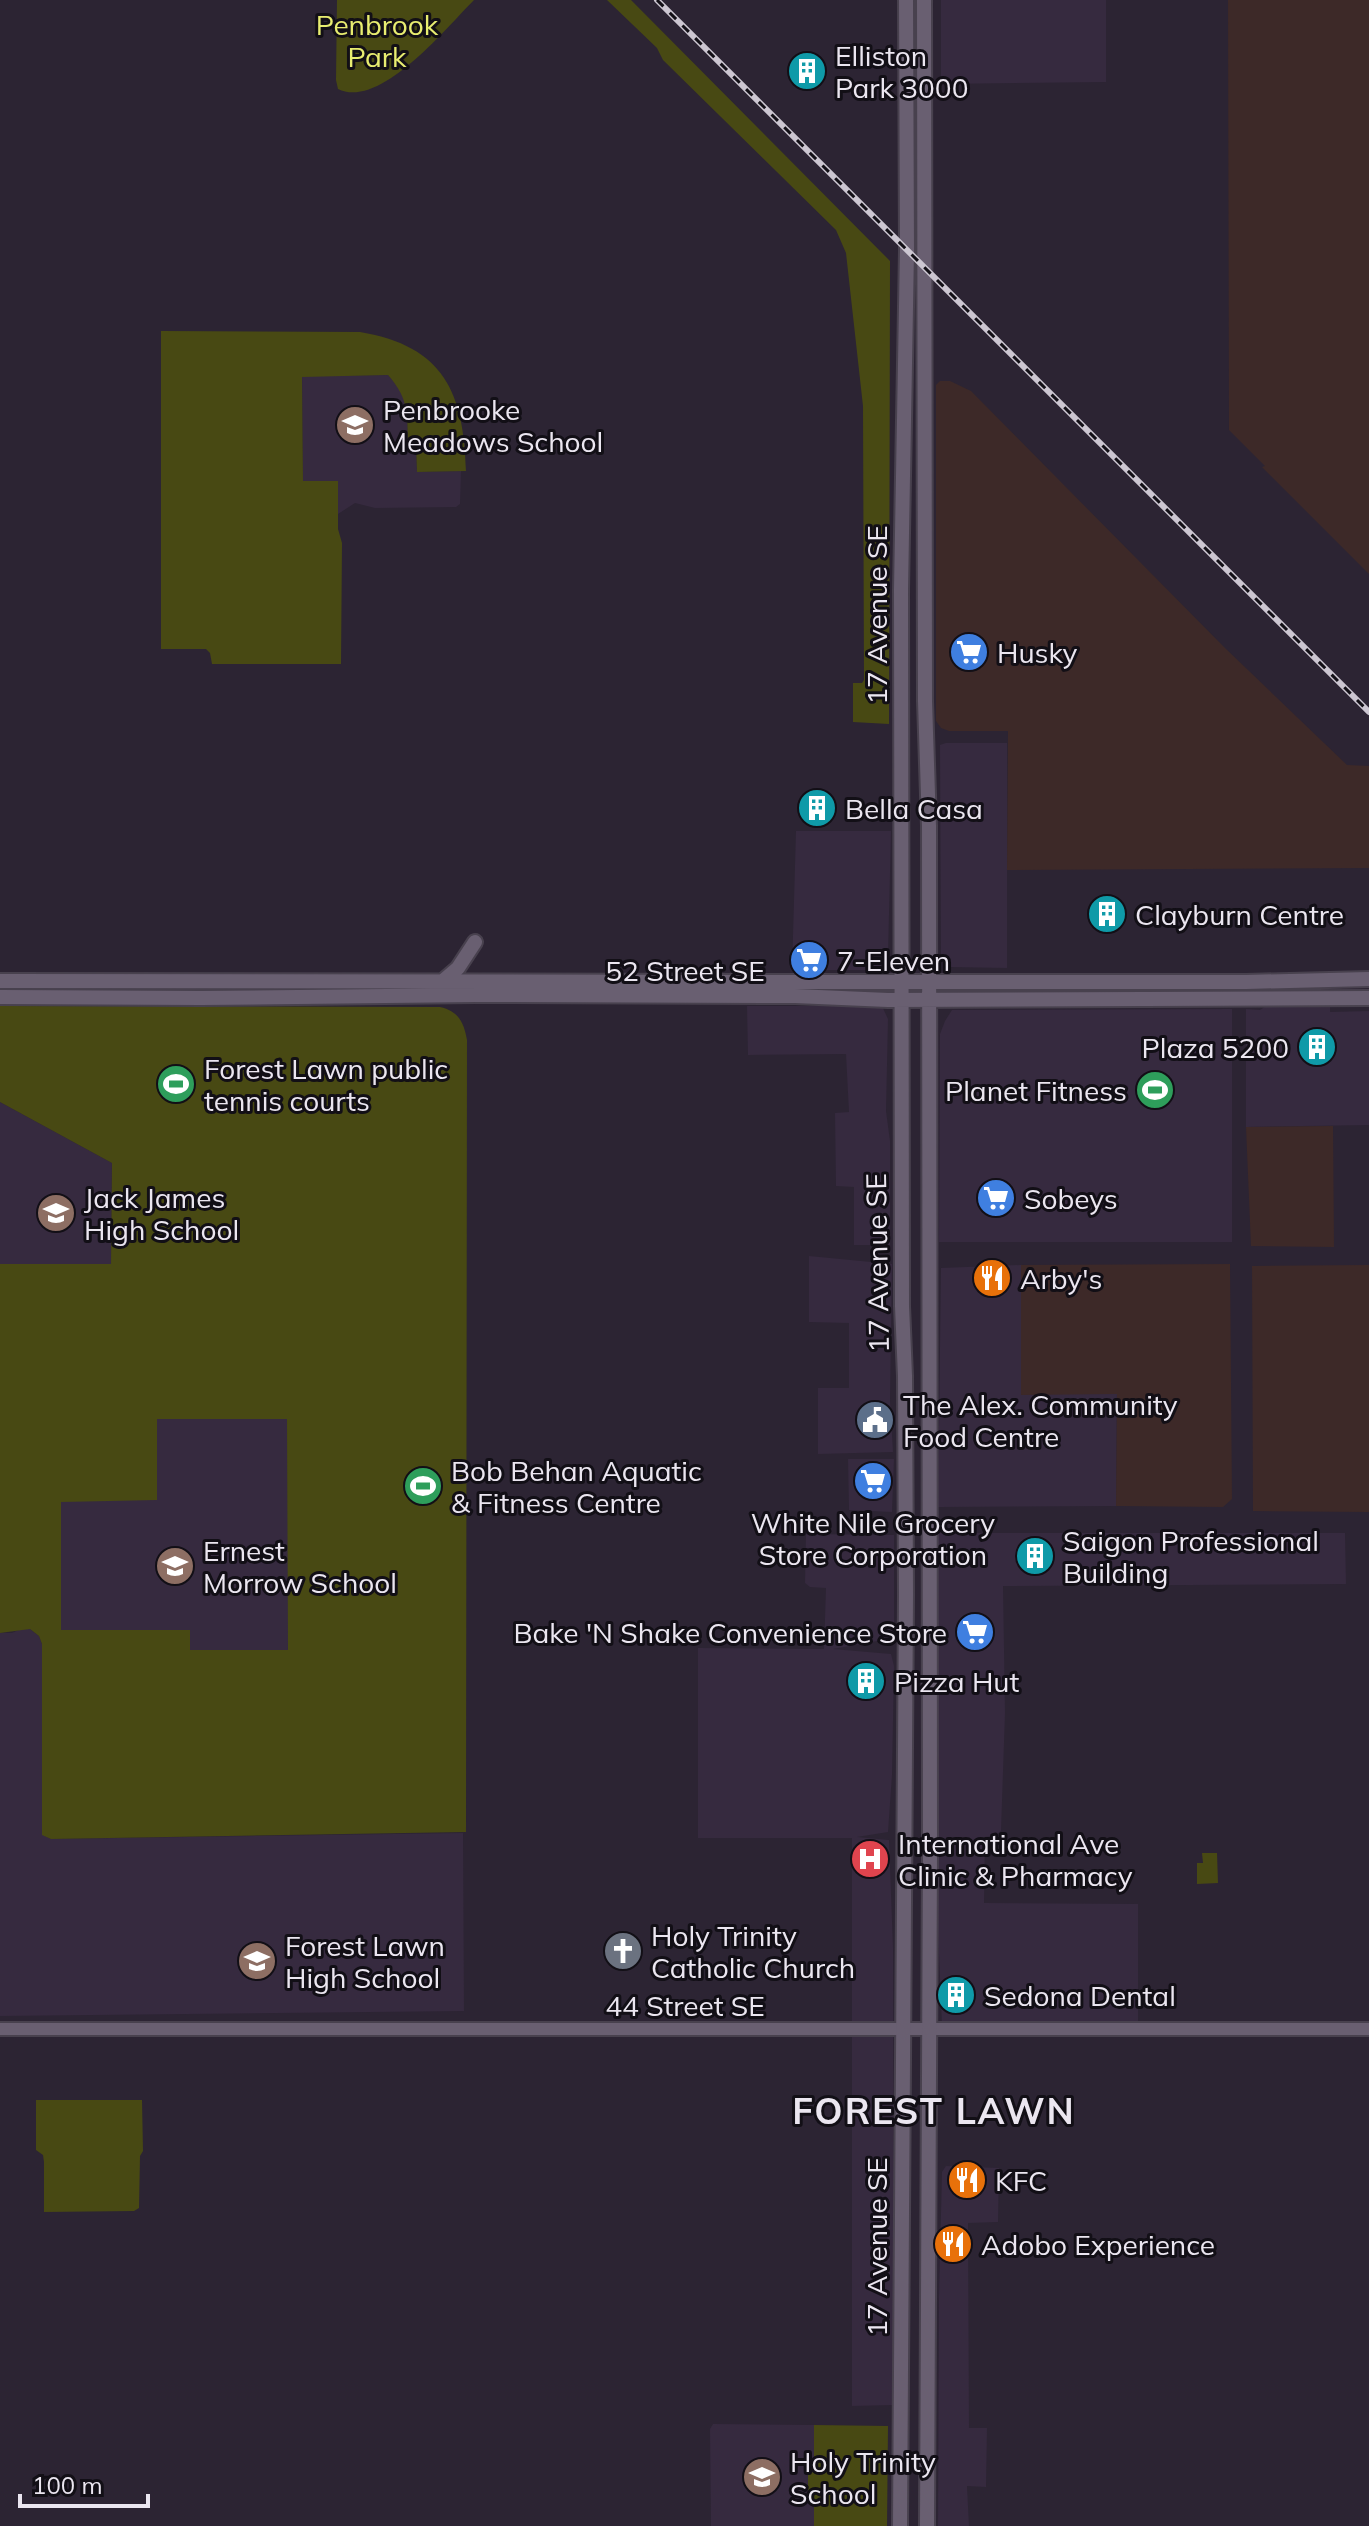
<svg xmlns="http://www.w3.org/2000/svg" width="1369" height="2526" viewBox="0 0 1369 2526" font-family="Mulish,sans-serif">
<rect width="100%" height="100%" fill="#2c2433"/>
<path fill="#362a3f" d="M941 0H1106V82L941 84Z
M388 375 401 389 407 405 408 445 416 446 417 472 461 471 460 504 456 507 375 508 355 503 338 514 337 481 303 482 302 376Z
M946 743H1007V968L950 967 941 961 940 745Z
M796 831H891L888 956 878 970H792Z
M747 1006H882L888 1019 886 1111 890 1141V1245H854V1187L836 1186 835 1113 849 1112 846 1054 748 1055Z
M1266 1006H1330V1012L1369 1011V1125L1246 1127V1009L1260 1010Z
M1232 1009V1242H939L940 1034 945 1021 952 1010Z
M0 1102 112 1163 111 1264H0Z
M809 1256 892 1264 890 1400 893 1452 818 1454V1388H849V1323L809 1322Z
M1021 1265V1394H1117L1116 1506 938 1507 941 1268Z
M157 1419H288V1650H189L190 1631 61 1630V1501Z
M848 1459H894L892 1512 849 1510Z
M938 1533H1345L1346 1584 1003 1586 1005 1713 1001 1831 995 1836 985 1837 984 1903 1138 1904V2029L942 2026 937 1905Z
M806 1534 894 1535V1638L833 1649 891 1654 894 1666 892 1775 888 1832 857 1837 889 1840 893 1948 894 2405 852 2406V1838H698V1648L824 1649 826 1588 810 1587 805 1583Z
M21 1629H30L39 1636 42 1644 43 1835 51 1839 463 1833 464 2011 0 2016V1633H12Z
M946 2166 999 2168 998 2222 968 2223 969 2428H987L986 2487 967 2486 969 2526H938L939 2297 942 2172Z
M713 2424 814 2425V2526H711L710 2429Z"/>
<path fill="#3d2928" d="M1228 0H1369V574L1262 467 1265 466 1229 430Z
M940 381H950L971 391 1225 648 1347 765 1369 766V868L1007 870 1008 731H949L941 728 936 721V385Z
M1333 1126 1334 1247 1251 1246 1246 1127Z
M1230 1264 1232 1499 1223 1507 1116 1506 1117 1394 1021 1395V1265Z
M1369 1265V1512L1253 1511 1252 1266Z"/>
<path fill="#484913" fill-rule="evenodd" d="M337 0H474C447 27 380 110 338 89L336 80Z
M607 0H631L890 261 889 724 853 722V683H862L864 680 863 406 846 253 836 230 663 60 657 48Z
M161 331 360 332C444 346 464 393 466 471L417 472 416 446H408C407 415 410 400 388 375L302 377 303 481H338V529L342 543 341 664H212L210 653 206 649H161Z
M0 1006 440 1007C458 1011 464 1022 467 1040L466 1832 51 1839 42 1835V1644L39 1636 30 1629 0 1633V1264H111L112 1163 0 1102ZM157 1419H287L288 1650H190V1630H61V1502L157 1500Z
M1202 1853H1217L1218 1883 1197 1884V1863H1203Z
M36 2100H142L143 2151 140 2156 139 2208 134 2211 44 2212V2162L43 2155 36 2150Z
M814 2425 888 2426 887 2526H814V2499H808V2473L814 2472Z"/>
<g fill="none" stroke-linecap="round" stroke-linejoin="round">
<defs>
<path id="tertiary" d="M0 2029H1369"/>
<path id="secondary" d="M924 0 925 701 929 826C927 1168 930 1510 930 1851 930 2076 927 2301 927 2526
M444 980 458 968 475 942
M0 981 844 982H1246L1369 979
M0 997 201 998 475 995 795 996 888 1000 1369 998
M900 2526 906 1594 905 1376 902 1306 901 590 907 250 906 0"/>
</defs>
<use href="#tertiary" stroke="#48414e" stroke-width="16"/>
<use href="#secondary" stroke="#48414e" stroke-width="18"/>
<use href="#tertiary" stroke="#695f71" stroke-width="12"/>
<use href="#secondary" stroke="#695f71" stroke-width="14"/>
<defs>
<path id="rail" d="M657 0 1369 712"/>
</defs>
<use href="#rail" stroke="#ccc6d1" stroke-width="6"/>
<use href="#rail" stroke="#120f16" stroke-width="3" stroke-dasharray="9" stroke-linecap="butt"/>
</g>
<defs>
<symbol id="building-disc" viewBox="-11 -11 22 22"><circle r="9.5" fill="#0f9aa8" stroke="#120f16"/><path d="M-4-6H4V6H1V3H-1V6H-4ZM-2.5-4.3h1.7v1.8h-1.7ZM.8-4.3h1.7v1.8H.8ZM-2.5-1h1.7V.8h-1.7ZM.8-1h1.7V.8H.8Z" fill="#fff"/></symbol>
<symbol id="school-disc" viewBox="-11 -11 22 22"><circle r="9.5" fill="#8d6e63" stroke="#120f16"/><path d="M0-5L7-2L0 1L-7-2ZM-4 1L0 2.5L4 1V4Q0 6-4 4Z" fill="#fff"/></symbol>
<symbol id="supermarket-disc" viewBox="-11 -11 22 22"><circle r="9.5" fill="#3f7fe0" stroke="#120f16"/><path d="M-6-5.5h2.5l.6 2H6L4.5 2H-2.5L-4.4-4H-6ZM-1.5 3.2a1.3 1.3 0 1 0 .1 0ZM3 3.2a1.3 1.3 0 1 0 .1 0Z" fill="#fff"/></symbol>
<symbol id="stadium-disc" viewBox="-11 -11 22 22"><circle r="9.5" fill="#2e9e5b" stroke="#120f16"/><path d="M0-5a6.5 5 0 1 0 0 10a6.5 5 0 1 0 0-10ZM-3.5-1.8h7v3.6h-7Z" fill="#fff"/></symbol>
<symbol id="restaurant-disc" viewBox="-11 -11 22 22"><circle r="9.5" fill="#e8710a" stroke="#120f16"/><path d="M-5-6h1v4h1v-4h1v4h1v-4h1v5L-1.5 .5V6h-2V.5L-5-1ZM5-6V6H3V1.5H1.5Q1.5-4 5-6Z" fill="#fff"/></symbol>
<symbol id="civic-disc" viewBox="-11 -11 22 22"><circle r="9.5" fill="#5c6f8a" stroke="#120f16"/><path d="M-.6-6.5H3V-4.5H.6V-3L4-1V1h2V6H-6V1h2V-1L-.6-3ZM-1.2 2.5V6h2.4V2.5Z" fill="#fff"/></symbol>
<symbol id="hospital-disc" viewBox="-11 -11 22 22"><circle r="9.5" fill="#e0444e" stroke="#120f16"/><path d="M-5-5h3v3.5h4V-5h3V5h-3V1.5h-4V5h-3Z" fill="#fff"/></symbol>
<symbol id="church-disc" viewBox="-11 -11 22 22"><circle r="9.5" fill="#6b7280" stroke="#120f16"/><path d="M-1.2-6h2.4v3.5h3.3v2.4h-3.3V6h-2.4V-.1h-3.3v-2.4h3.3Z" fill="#fff"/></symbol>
</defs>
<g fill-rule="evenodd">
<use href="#building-disc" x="785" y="49" width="44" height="44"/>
<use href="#school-disc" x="333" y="403" width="44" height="44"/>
<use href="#supermarket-disc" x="947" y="630" width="44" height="44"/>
<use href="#building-disc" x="795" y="786" width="44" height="44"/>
<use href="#building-disc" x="1085" y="892" width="44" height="44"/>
<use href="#supermarket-disc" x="787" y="938" width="44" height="44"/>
<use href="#building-disc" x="1295" y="1025" width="44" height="44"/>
<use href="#stadium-disc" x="154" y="1062" width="44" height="44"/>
<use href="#stadium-disc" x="1133" y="1068" width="44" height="44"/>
<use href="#supermarket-disc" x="974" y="1176" width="44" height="44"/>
<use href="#school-disc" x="34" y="1191" width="44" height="44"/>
<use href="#restaurant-disc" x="970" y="1256" width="44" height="44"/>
<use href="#civic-disc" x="853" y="1398" width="44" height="44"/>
<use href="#supermarket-disc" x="851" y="1459" width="44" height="44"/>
<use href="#stadium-disc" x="401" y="1464" width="44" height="44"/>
<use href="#building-disc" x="1013" y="1534" width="44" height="44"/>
<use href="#school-disc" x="153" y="1544" width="44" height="44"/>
<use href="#supermarket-disc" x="953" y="1610" width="44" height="44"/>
<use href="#building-disc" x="844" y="1659" width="44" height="44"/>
<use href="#hospital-disc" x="848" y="1837" width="44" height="44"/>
<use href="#church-disc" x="601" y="1929" width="44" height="44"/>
<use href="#school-disc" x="235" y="1939" width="44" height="44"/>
<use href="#building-disc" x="934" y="1973" width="44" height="44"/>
<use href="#restaurant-disc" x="945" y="2158" width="44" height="44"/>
<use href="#restaurant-disc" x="931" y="2222" width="44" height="44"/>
<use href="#school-disc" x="740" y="2455" width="44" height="44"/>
</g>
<g text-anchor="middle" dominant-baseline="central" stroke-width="6" stroke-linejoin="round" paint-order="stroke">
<g font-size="28" fill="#e8ed70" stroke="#120f16">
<text x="377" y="24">Penbrook<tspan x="377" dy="32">Park</tspan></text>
</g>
<g font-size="28" fill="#ebe6f0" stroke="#120f16" text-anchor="start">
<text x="835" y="55">Elliston<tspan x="835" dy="32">Park 3000</tspan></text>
<text x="383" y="409">Penbrooke<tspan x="383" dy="32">Meadows School</tspan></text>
<text x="997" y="652">Husky</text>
<text x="845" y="808">Bella Casa</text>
<text x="1135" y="914">Clayburn Centre</text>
<text x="837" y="960">7-Eleven</text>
<text x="1289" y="1047" text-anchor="end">Plaza 5200</text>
<text x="204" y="1068">Forest Lawn public<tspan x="204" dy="32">tennis courts</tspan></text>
<text x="1127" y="1090" text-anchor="end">Planet Fitness</text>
<text x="84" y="1197">Jack James<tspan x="84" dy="32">High School</tspan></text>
<text x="1024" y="1198">Sobeys</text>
<text x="1020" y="1278">Arby's</text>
<text x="903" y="1404">The Alex. Community<tspan x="903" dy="32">Food Centre</tspan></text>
<text x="451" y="1470">Bob Behan Aquatic<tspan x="451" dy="32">&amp; Fitness Centre</tspan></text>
<text x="873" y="1522" text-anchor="middle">White Nile Grocery<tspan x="873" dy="32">Store Corporation</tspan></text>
<text x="1063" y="1540">Saigon Professional<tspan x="1063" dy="32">Building</tspan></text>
<text x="203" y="1550">Ernest<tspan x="203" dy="32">Morrow School</tspan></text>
<text x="947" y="1632" text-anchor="end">Bake 'N Shake Convenience Store</text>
<text x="894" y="1681">Pizza Hut</text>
<text x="898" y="1843">International Ave<tspan x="898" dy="32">Clinic &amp; Pharmacy</tspan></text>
<text x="651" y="1935">Holy Trinity<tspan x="651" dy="32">Catholic Church</tspan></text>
<text x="285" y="1945">Forest Lawn<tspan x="285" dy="32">High School</tspan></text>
<text x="984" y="1995">Sedona Dental</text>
<text x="995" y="2180">KFC</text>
<text x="981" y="2244">Adobo Experience</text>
<text x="790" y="2461">Holy Trinity<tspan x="790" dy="32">School</tspan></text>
</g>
<g font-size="28" fill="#ebe6f0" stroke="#120f16">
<text transform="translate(876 615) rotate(-90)">17 Avenue SE</text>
<text x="685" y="970">52 Street SE</text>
<text transform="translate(877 1263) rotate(-91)">17 Avenue SE</text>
<text x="685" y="2005">44 Street SE</text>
<text transform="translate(876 2247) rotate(-90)">17 Avenue SE</text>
</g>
<g font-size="36" font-weight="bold" letter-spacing="2" fill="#ebe6f0" stroke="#120f16">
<text x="934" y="2110">FOREST LAWN</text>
</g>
</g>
<path d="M20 2494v12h128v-12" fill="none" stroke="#ebe6f0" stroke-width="4"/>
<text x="32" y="2494" font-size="24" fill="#ebe6f0" stroke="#120f16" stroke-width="6" paint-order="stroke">100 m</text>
</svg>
